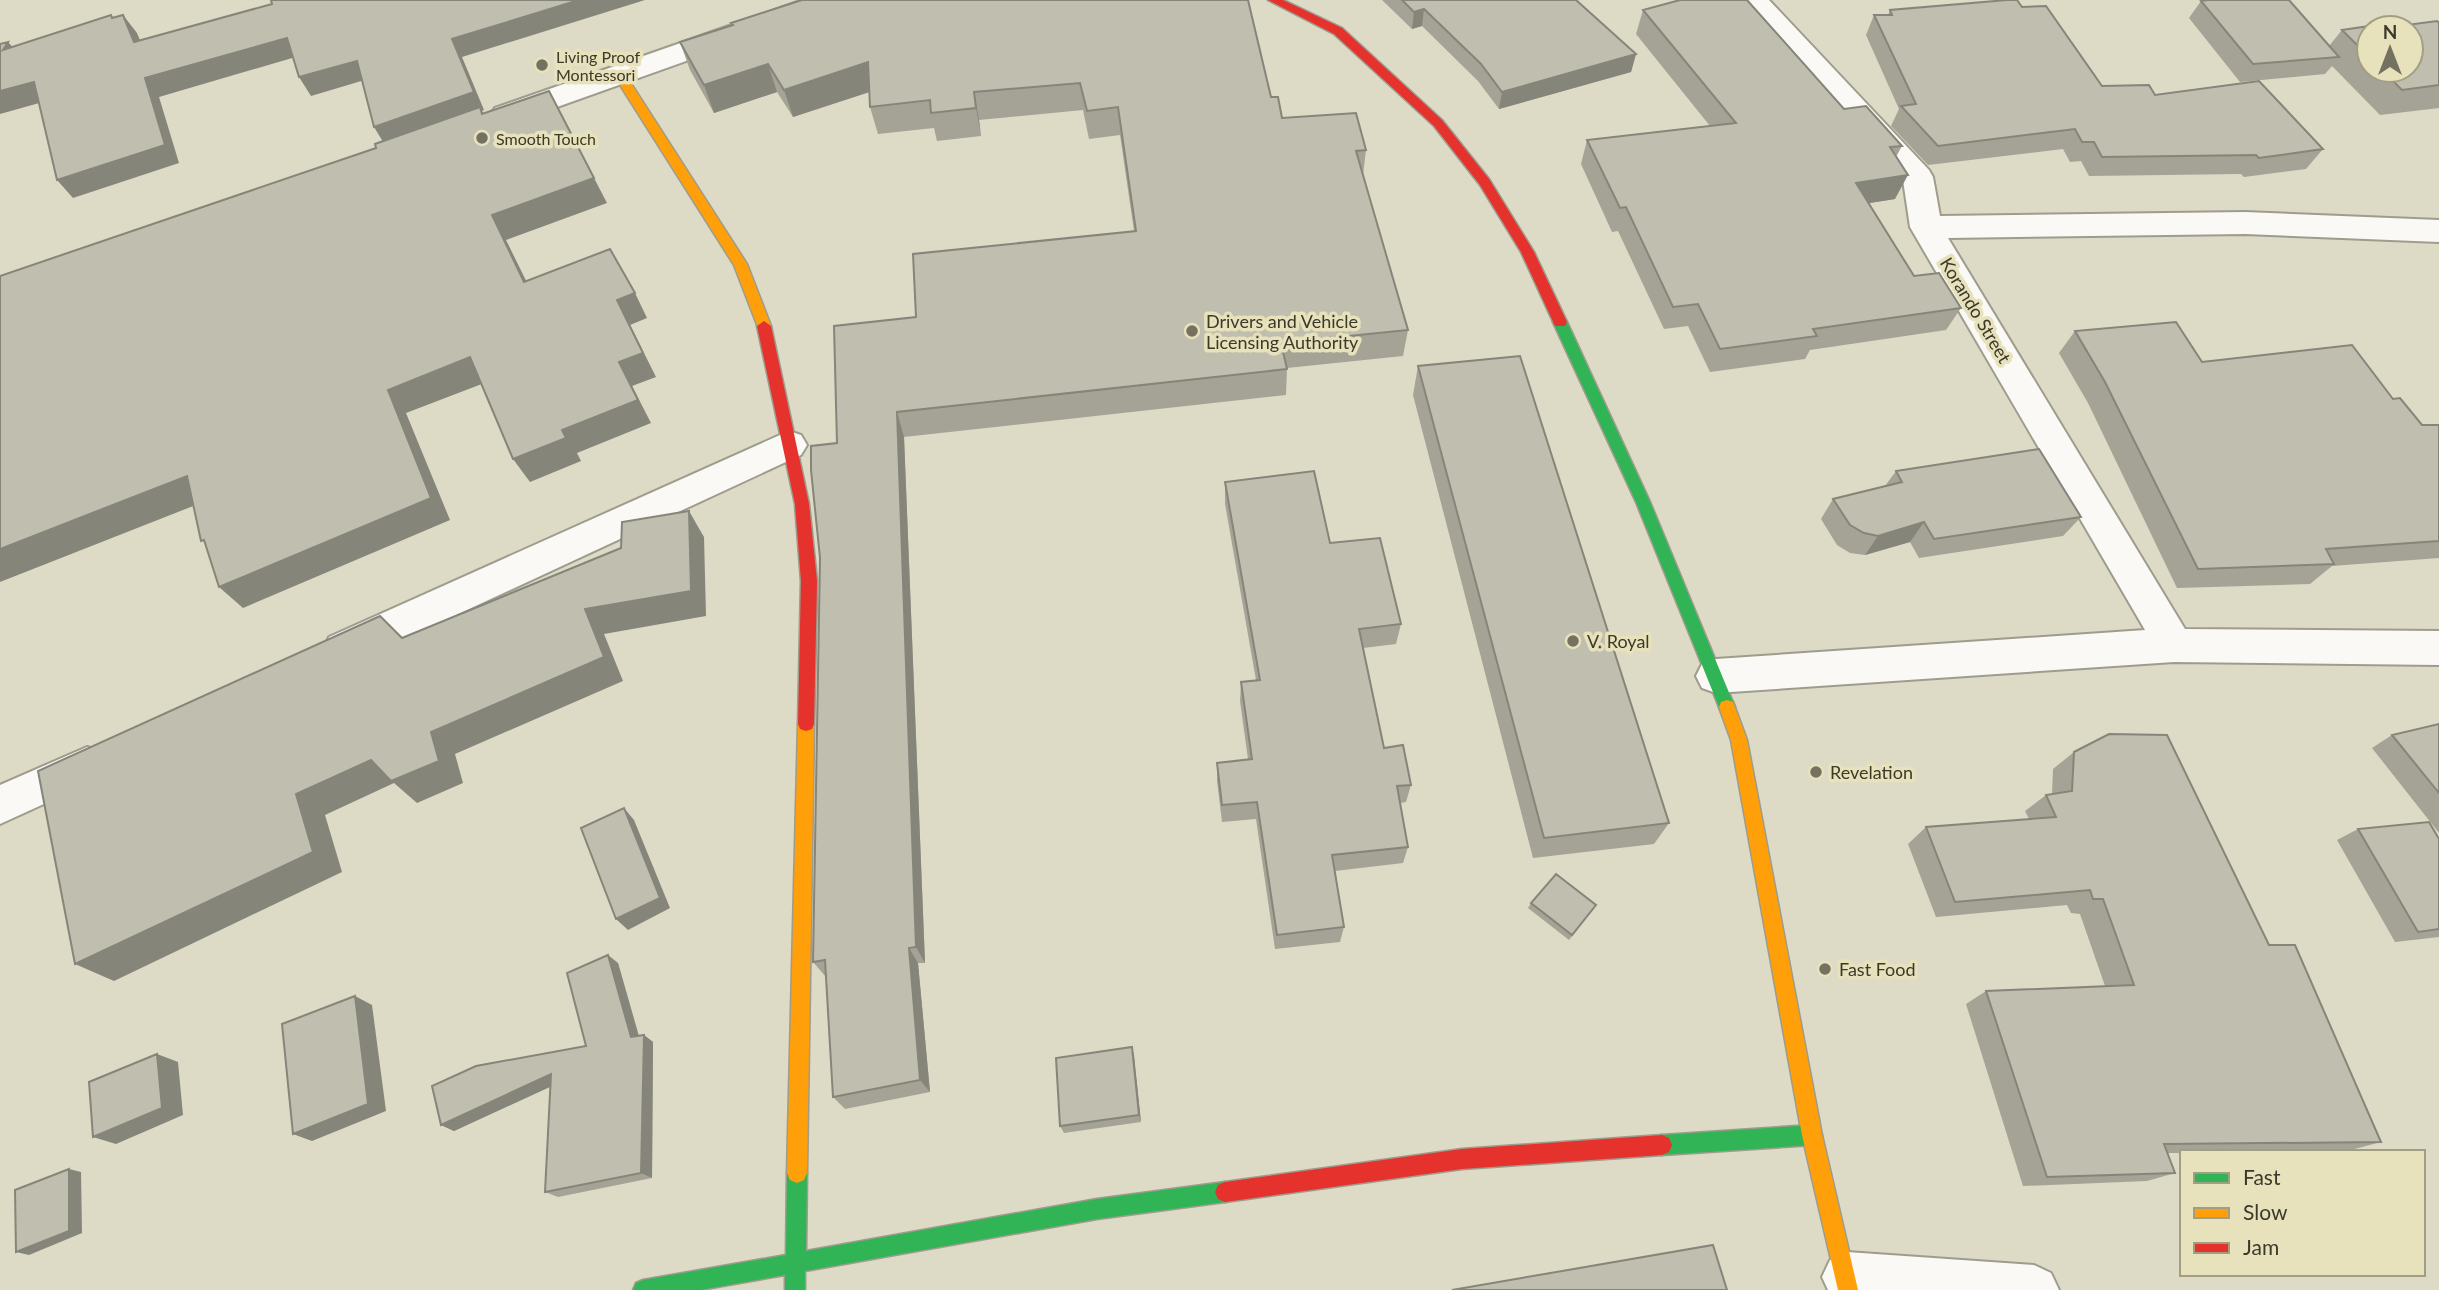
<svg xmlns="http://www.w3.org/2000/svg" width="2439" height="1290" viewBox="0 0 2439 1290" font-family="Lato,sans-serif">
<rect width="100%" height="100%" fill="#dddac6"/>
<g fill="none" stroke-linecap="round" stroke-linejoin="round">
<defs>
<path id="street" d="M803 0H844L840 6 515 122 505 125 495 122 490 115 495 108Z
M1740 0H1769L1929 170 1933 177 1940 216 2245 212 2439 220V242L2245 234 1948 238 2185 629 2439 631V665L2174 662 1716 693 1702 688 1696 676 1702 664 1716 659 2145 630 1910 227 1903 180Z
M789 431 801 435 807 445 801 455 357 661 343 666 329 661 324 649 329 637Z
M87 747 101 752 107 765 101 778 0 824V785Z
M1847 1252 2034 1265 2051 1273 2059 1290H1828L1822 1277 1830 1260Z"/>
<path id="fast" d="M1560 317 1567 322 1650 502 1735 707 1733 712 1727 714 1721 712 1719 707 1636 502 1553 322Z
M1812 1125 1819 1128 1822 1135 1819 1142 1812 1145 1662 1155 1655 1152 1652 1145 1655 1138 1662 1135Z
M797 1163 804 1166 807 1173 806 1251 1097 1199 1225 1182 1232 1185 1235 1192 1232 1199 1225 1202 1097 1219 805 1271V1290H785V1275L700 1290H633L636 1283 643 1280 786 1255 787 1173 790 1166Z"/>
<path id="slow" d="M619 70 623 71 747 264 771 326 769 330H759L734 265 613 74Z
M1727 700 1733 702 1747 740 1822 1135 1858 1290H1838L1802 1135 1731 740 1719 707 1721 702Z
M806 717 812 719 814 724 807 1173 804 1180 797 1183 790 1180 787 1173 798 724 800 719Z"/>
<path id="jam" d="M1268 0H1283L1342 28 1442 120 1489 179 1534 252 1567 322 1565 326H1555L1521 252 1480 185 1434 126 1334 34Z
M764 321 771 326 809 504 817 581 814 724 812 729 806 731 800 729 798 724 801 581 795 504 757 326Z
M1662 1135 1669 1138 1672 1145 1669 1152 1662 1155 1462 1169 1225 1202 1218 1199 1215 1192 1218 1185 1225 1182 1462 1149Z"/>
</defs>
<use href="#street" stroke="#9e9c8d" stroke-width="4"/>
<use href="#fast" stroke="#9e9c8d" stroke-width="3"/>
<use href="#slow" stroke="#9e9c8d" stroke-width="3"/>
<use href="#jam" stroke="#9e9c8d" stroke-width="3"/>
<use href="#street" fill="#faf9f6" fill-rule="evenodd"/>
<use href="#fast" fill="#30b455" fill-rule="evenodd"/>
<use href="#slow" fill="#ff9f0a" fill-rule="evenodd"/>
<use href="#jam" fill="#e5322d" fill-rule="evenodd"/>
</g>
<path fill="#a5a396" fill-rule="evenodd" d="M1382 0H1576L1636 54 1631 72 1499 109 1478 81 1422 26 1412 29Z
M2201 1 2329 46 2342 30 2439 23V108L2380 115 2332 66 2325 74 2240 82 2189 18ZM2369 28 2411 70H2369Z
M2022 7 2102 86 2155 95 2323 149 2306 169 2244 177 2241 174 2089 176 2081 161 2070 162 2063 149 1928 165 1891 126 1899 109 1866 35 1874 15H1888L1890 10Z
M1643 10 1844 109 1902 146 1896 157 1895 199 1869 203 1914 276 1961 308 1946 330 1810 350 1805 359 1710 372 1688 326 1664 329 1618 231 1612 232 1581 164 1587 140 1710 126 1636 34Z
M731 23 1271 97 1282 118 1366 150 1363 175 1408 330 1403 356 1287 368 1286 395 904 437 925 963H918L930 1092 845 1109 833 1097 826 977 813 962 837 443 916 317 1134 231 1120 135 1089 139 1083 110 979 120 981 136 937 141 934 128 878 134 870 107V92L793 117 777 92 714 113 690 70 680 42 732 25Z
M2075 331 2202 362 2393 399 2422 425H2439V558L2332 566 2310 584 2177 588 2088 403 2059 353Z
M1418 366 1669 823 1654 844 1533 858 1413 395Z
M1896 471 2081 517 2063 536 1919 558 1910 542 1865 555 1850 553 1837 545 1821 519 1833 499 1885 486Z
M1225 482 1330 543 1401 624 1396 644 1363 648 1384 748 1411 785 1406 802 1400 803 1408 847 1403 863 1335 871 1344 927 1340 942 1275 949 1256 819 1222 822 1217 781V763L1248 759 1240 701 1241 682 1256 680 1225 504Z
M2439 724V833L2372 748 2392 735Z
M2074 752 2269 945 2381 1142 2347 1151 2182 1152V1153H2167L2175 1173 2147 1181 2023 1186 1966 1004 1986 991 2105 986 2080 914 2071 913 2067 905 1936 917 1908 844 1926 827 2029 819 2025 811 2046 795 2052 794 2053 769Z
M2358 829 2439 839V937L2395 942 2337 840Z
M1531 903 1593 910 1569 940 1528 908Z
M618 963 639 1036 644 1035 653 1042 652 1178 558 1197 545 1192 551 1086 454 1131 441 1125 586 1046Z
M1132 1047 1141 1122 1064 1133 1060 1126Z"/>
<path fill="#86857a" d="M579 0H645L462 57 484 110 482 111 494 133 385 145 374 127 452 39Z
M1424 9 1422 26 1412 29 1414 12Z
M123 15 137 33 148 60 134 42Z
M287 38 299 56 159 97 179 163 73 198 57 180 145 78Z
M8 42 24 60 3 50Z
M1636 54 1631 72 1499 109 1502 92Z
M357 61 368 79 311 96 299 77Z
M868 62 875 90 793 117 784 90Z
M768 64 777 92 714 113 704 85Z
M34 82 50 100 0 114V91Z
M974 92 979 120 981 136 976 108Z
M1908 175 1895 199 1845 207 1856 183Z
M594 178 607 203 506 240 539 307 524 282 492 215Z
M635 293 647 318 630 325 656 377 632 386 651 423 577 453 581 461 530 482 513 459 562 430 619 362 617 300Z
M470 357 487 382 406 413 450 520 243 608 219 587 388 390Z
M897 412 904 437 925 963 916 947Z
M187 476 211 499 0 582V549Z
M689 511 704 537 706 616 604 634 623 681 455 754 463 783 417 803 394 783 325 815 342 872 114 981 75 964 296 794 585 609Z
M1924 522 1910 542 1865 555 1878 536Z
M624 808 634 820 670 908 628 930 616 919Z
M909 948 918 963 930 1092 920 1080Z
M608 955 618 963 641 1044 631 1037Z
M355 996 372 1005 386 1111 312 1141 293 1134Z
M644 1035 653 1042 652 1178 641 1173Z
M1132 1047 1134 1055 1141 1122 1139 1115Z
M157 1054 178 1062 183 1115 116 1144 93 1137Z
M551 1074 563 1081 454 1131 441 1125Z
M69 1169 81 1172 82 1233 29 1255 16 1252Z"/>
<path fill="#c0beae" stroke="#86857a" stroke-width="2" d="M271 0H579L452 39 474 92 374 127 357 61 299 77 287 38 145 78 165 145 57 180 34 82 0 91V44L8 42 3 50 111 15 112 18 123 15 134 42 272 4Z
M802 0H1248L1271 97H1278L1282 118 1356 113 1366 150 1356 151 1408 330 1281 343 1287 369 897 412 916 947 909 948 920 1080 833 1097 825 960 813 962 820 558 811 470V446L837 443 834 326 916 317 913 254 1136 231 1118 107 1087 111 1080 83 974 92 976 108 931 113 930 100 870 107 868 62 784 90 768 64 704 85 680 42 733 25 731 23Z
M1402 0H1576L1636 54 1502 92 1481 64 1424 9 1414 12Z
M1680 0H1747L1844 109 1866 106 1902 146 1890 147 1908 175 1856 183 1914 276 1939 273 1961 308 1813 329 1817 336 1720 349 1698 304 1673 307 1626 207 1620 208 1587 140 1736 123 1643 10Z
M2007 0H2017L2022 7 2046 6 2102 86 2149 85 2155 95 2259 81 2323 149 2259 158 2256 155 2102 157 2094 142H2082L2075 129 1938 146 1901 106 1916 104 1874 15H1892L1890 10Z
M2208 0H2289L2339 57 2253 64 2201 1Z
M2403 21 2407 25 2437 21 2439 23V85L2402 90 2382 70H2411V28H2369V57L2342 30Z
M549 91 594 178 492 215 524 282 610 249 635 293 617 300 643 353 619 362 638 400 562 430 566 438 513 459 470 357 388 390 431 498 219 587 204 540 201 541 187 476 0 549V276L376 148 375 144 480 107 482 114Z
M2176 322 2202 362 2352 345 2393 399 2400 398 2422 425H2439V541L2326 549 2334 564 2198 569 2105 382 2075 331Z
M1520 356 1669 823 1544 838 1418 366Z
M2039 449 2081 517 1934 539 1924 522 1878 536 1864 533 1850 525 1833 499 1902 482 1896 471Z
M1314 471 1330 543 1380 538 1401 624 1359 629 1384 748 1403 745 1411 785 1397 786 1408 847 1332 855 1344 927 1277 935 1257 802 1222 805 1217 763 1252 759 1241 682 1260 680 1225 482Z
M689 511 691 591 585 609 604 657 431 732 439 761 391 781 371 760 296 794 313 852 75 964 38 771 380 616 402 638 621 548 622 522Z
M2439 724V793L2392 735Z
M2109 734 2167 735 2269 945H2295L2381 1142 2164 1144 2175 1173 2047 1177 1986 991 2134 985 2103 899H2093L2090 890 1955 902 1926 827 2056 817 2046 795 2072 791 2074 752Z
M624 808 660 898 616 919 581 828Z
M2429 822 2439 839V929L2418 932 2358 829Z
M1556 874 1596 905 1572 935 1531 903Z
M608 955 631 1037 644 1035 641 1173 545 1192 551 1074 441 1125 432 1086 476 1066 586 1046 567 973Z
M355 996 368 1104 293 1134 282 1024Z
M1132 1047 1139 1115 1060 1126 1056 1058Z
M157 1054 162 1108 93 1137 89 1082Z
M69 1169V1231L16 1252 15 1190Z
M1713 1245 1727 1290H1452Z"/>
<g fill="#747161" stroke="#e7e1bc" stroke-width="2.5">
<circle cx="542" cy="65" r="7"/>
<circle cx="482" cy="138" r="7"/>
<circle cx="1192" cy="331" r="7"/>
<circle cx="1573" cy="641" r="7"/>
<circle cx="1816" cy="772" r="7"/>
<circle cx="1825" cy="969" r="7"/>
</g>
<g text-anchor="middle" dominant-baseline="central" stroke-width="7" stroke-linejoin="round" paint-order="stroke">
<g font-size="16" fill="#3b392a" stroke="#e7e1bc" text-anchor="start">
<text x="556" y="56">Living Proof<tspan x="556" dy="18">Montessori</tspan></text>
<text x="496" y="138">Smooth Touch</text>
</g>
<g font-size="18" fill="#3b392a" stroke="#e7e1bc">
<text transform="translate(1976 310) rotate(59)">Korando Street</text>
</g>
<g font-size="18" fill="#3b392a" stroke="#e7e1bc" text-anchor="start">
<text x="1206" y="321">Drivers and Vehicle<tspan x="1206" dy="21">Licensing Authority</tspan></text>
<text x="1587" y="641">V. Royal</text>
<text x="1830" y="772">Revelation</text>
<text x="1839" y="969">Fast Food</text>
</g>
</g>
<rect x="2180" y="1150" width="245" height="126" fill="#e7e1bc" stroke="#a29e82" stroke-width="2"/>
<rect x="2194" y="1173" width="35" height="10" fill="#30b455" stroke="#a29e82" stroke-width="2"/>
<text x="2243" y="1185" font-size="21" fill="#3b392a">Fast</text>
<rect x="2194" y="1208" width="35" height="10" fill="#ff9f0a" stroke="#a29e82" stroke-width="2"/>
<text x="2243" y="1220" font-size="21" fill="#3b392a">Slow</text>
<rect x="2194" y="1243" width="35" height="10" fill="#e5322d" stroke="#a29e82" stroke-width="2"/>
<text x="2243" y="1255" font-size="21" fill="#3b392a">Jam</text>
<g transform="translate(2390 49)"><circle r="33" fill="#e7e1bc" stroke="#a29e82" stroke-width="2"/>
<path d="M0-5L12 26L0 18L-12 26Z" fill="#747161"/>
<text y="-10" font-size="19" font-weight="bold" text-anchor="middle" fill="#3b392a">N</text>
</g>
</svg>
